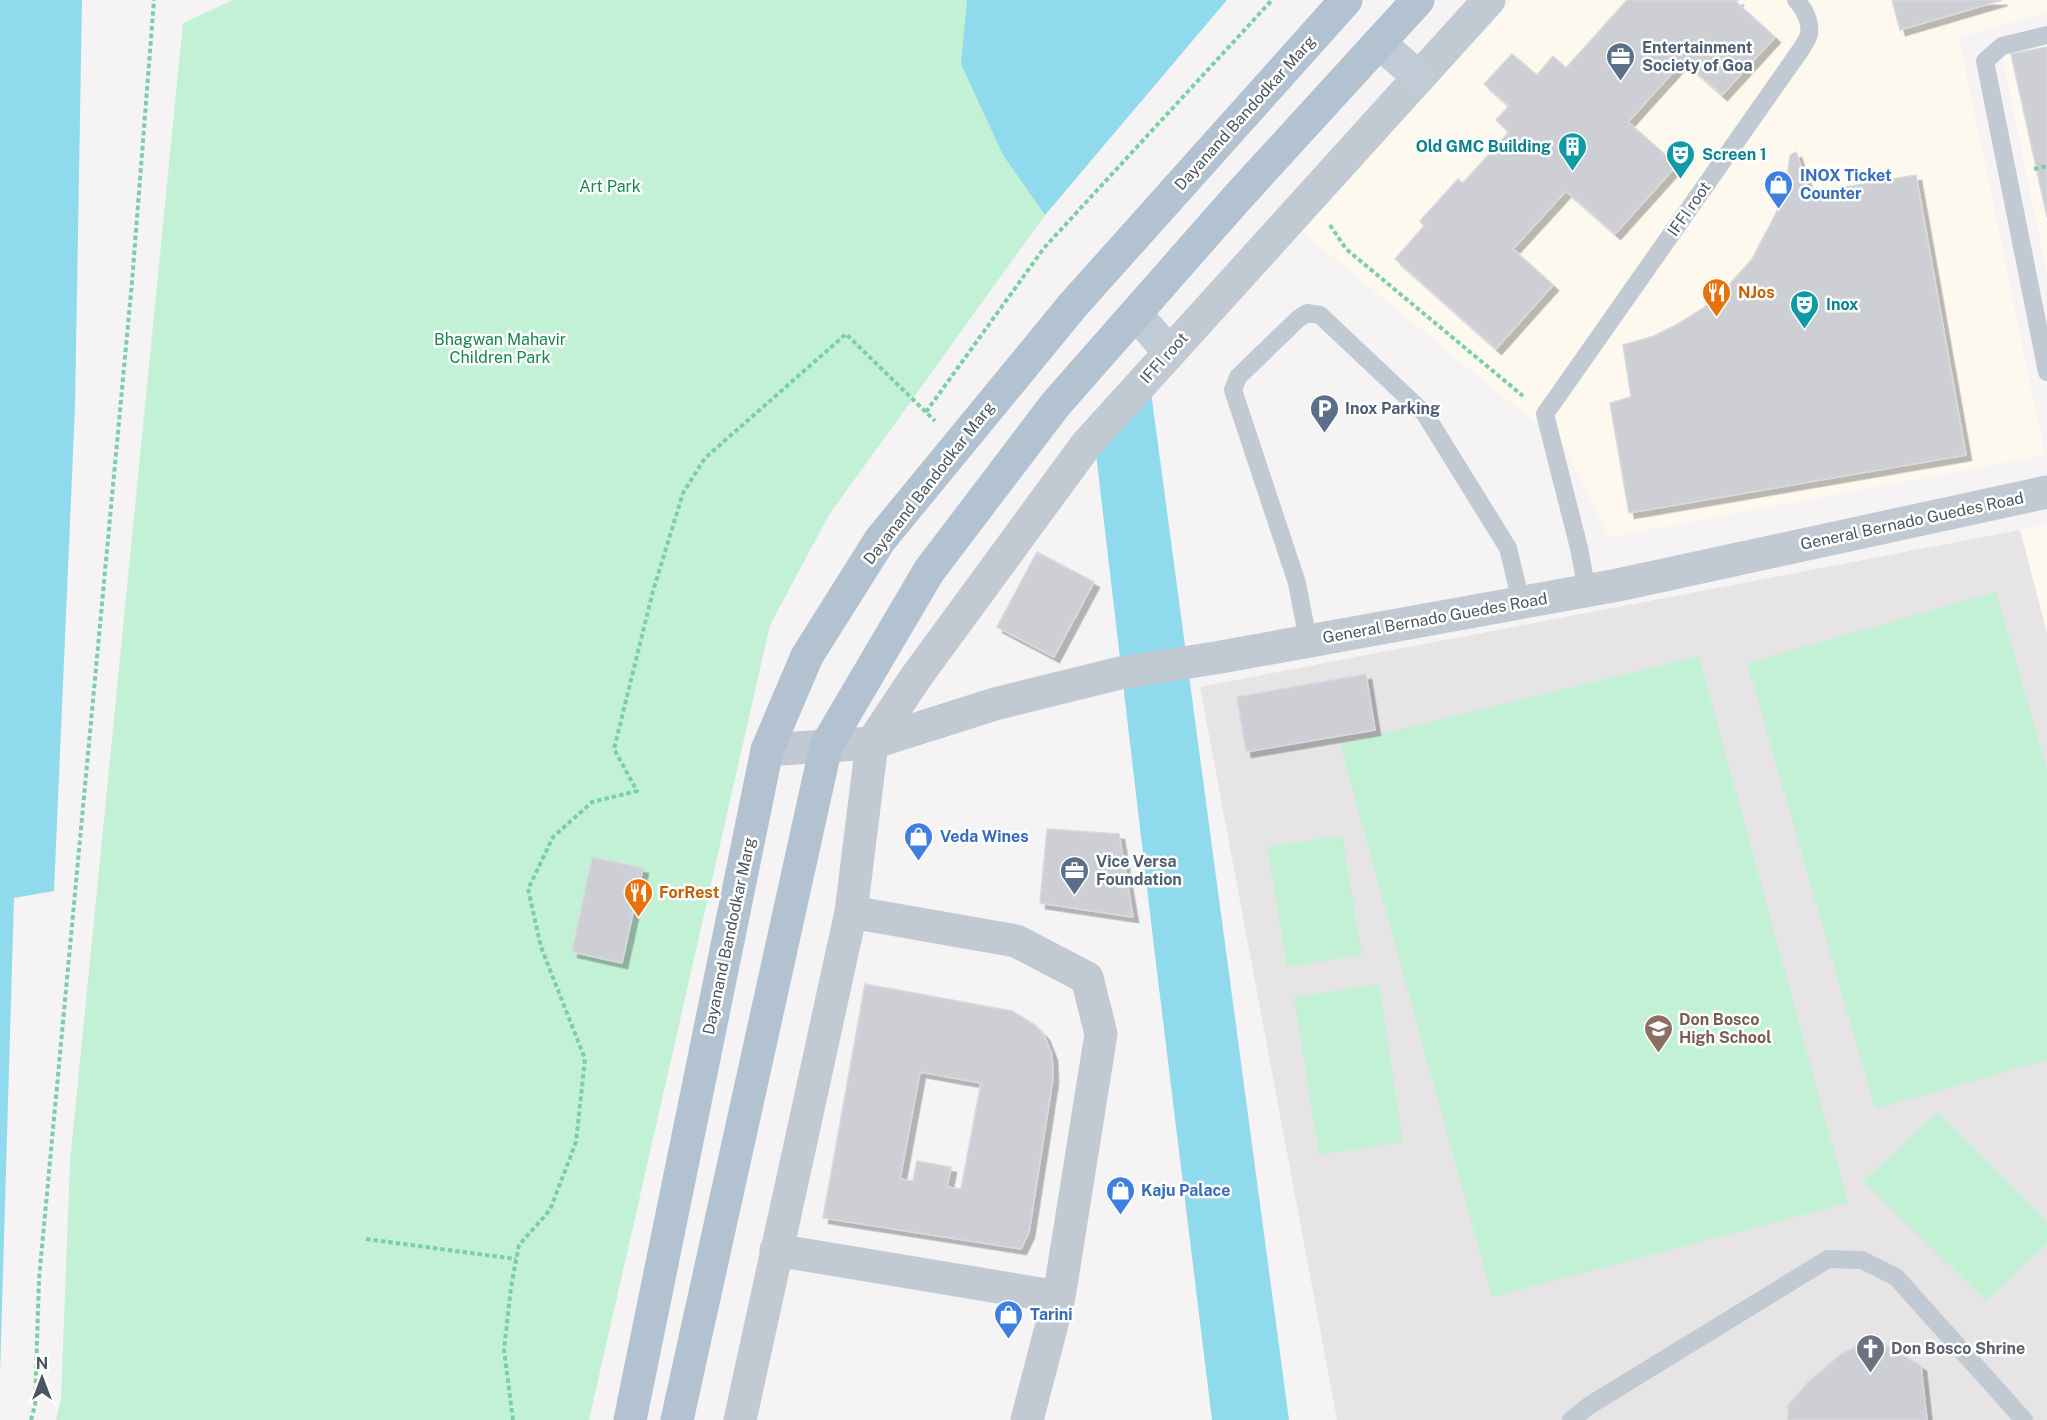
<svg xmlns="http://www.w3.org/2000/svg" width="2047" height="1420" viewBox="0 0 2047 1420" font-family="'Public Sans',sans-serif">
<defs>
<filter id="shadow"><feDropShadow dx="5.5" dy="5.5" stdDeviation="0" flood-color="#0004"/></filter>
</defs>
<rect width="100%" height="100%" fill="#f5f3f3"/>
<path fill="#fdf9ef" d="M1513 0H2047V12L1959 38 2045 455 1609 537 1564 446 1300 230Z
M2047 44V274L2002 56Z
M2047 524V633L2020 530Z"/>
<path fill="#e6e4e5" d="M2020 530 2047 633V1420H1337L1200 687Z"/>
<path fill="#c3f1d5" d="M233 0H1053L1066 190 1045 215 829 515 770 625 589 1420H56L61 1399 70 1162 183 23Z
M1996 592 2047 769V1060L1875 1109 1747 663Z
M1699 656 1848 1203 1492 1297 1340 744Z
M1342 835 1362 955 1287 967 1267 847Z
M1379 984 1403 1142 1319 1155 1294 997Z
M1938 1112 2047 1221V1244L1986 1301 1863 1181Z"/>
<path fill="#90daee" d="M0 0H82L75 407 54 891 14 898 0 1374Z
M967 0H1227L1045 215 1003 155 961 64Z
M1150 385 1289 1420H1212L1154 947 1096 454Z"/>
<path fill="#cdcfd5" stroke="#d7d9de" stroke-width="1.5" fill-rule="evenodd" filter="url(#shadow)" d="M1627 0H1738L1736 2 1775 37 1722 95 1683 61 1628 122 1677 165 1615 234 1566 191 1513 249 1553 285 1496 349 1395 259 1424 226 1420 221 1458 179 1463 183 1509 132 1496 120 1509 106 1484 84 1512 54 1537 75 1553 56 1566 68Z
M1892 0H2002L1900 30Z
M2047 47V217L2011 54Z
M1796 152 1810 193 1916 175 1966 455 1629 513 1610 403 1631 397 1623 345 1654 336 1678 324 1702 309 1729 285 1752 259 1772 221 1785 194 1790 155Z
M1037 552 1094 582 1054 657 997 627Z
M1366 674 1375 730 1246 752 1237 697Z
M1047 829 1119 834 1133 917 1040 903Z
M592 857 643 868 622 963 572 952Z
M865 984 1012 1011 1035 1025 1044 1035 1052 1055 1053 1078 1029 1232 1021 1249 823 1218ZM920 1072 981 1083 961 1189 947 1187 951 1167 917 1161 913 1181 900 1179Z
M1865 1342 1891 1347 1921 1366 1927 1420H1788V1405L1808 1382 1841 1354Z"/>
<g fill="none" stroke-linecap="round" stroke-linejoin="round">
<path stroke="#7ad0a6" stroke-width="4" stroke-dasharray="4.5 3" stroke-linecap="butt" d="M2034 169 2047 166
M1330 225 1346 249 1523 396
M926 412 1044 248 1272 0
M366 1239 516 1259
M31 1420 35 1405 39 1279 132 282 154 0
M513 1420 504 1350 511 1287 519 1245 550 1210 576 1142 585 1059 541 947 528 889 553 837 592 802 637 791 614 749 653 591 683 493 705 458 846 334 935 421"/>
<path stroke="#c1cad2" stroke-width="18" d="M2047 35 2002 46 1985 61 2047 372
M1587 591 1579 548 1545 414 1802 48C1804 44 1808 39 1809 34 1811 22 1804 8 1796 0
M1308 640 1297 583 1233 390 1238 377 1298 319 1307 313 1320 315 1425 414 1508 548 1521 602
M1571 1420 1590 1405 1828 1259 1862 1260 1896 1277 2024 1420"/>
<path stroke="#c1cad2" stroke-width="33" d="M851 912 1016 941 1087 978 1101 1034 1059 1297 1027 1420
M776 1250 1059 1297
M740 1420 851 912 872 743 916 677 1086 445 1489 0"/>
<path stroke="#c1cad2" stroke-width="33" d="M767 750 872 743 995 704 1120 673 1221 657 1618 585 2047 492"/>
<path stroke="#c1cbd6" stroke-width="33" d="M1379 43 1419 77
M1136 314 1169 352"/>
<path stroke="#b3c2d1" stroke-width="33" d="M630 1420 767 750 807 656 880 540 1073 305 1346 0
M677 1420 826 746 929 571 1055 405 1237 198 1418 0"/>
</g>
<defs>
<symbol id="office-pin" viewBox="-11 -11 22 30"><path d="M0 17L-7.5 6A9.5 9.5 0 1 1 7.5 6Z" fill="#5c6f8a" stroke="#fff"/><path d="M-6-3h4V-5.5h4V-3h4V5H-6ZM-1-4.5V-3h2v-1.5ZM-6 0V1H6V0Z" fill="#fff"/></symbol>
<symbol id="building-pin" viewBox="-11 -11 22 30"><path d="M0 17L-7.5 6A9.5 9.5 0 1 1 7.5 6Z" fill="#0f9aa8" stroke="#fff"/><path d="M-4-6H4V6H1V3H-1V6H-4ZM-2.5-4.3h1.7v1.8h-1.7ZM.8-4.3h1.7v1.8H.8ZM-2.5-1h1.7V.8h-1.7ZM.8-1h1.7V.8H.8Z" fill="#fff"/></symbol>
<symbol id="theatre-pin" viewBox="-11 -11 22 30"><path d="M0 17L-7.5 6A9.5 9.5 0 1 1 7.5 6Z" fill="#0f9aa8" stroke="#fff"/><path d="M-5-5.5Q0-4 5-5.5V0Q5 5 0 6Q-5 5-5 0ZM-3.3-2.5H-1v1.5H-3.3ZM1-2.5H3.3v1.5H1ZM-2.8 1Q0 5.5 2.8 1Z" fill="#fff"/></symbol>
<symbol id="shop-pin" viewBox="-11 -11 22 30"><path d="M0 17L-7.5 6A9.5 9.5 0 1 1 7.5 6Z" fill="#3f7fe0" stroke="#fff"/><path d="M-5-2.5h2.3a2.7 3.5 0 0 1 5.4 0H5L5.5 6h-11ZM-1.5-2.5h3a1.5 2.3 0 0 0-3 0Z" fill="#fff"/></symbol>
<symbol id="restaurant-pin" viewBox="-11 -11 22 30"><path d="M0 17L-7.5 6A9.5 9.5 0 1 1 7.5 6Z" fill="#e8710a" stroke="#fff"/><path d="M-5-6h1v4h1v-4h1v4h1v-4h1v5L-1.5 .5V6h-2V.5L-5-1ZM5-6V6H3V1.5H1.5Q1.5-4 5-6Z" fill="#fff"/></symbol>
<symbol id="parking-pin" viewBox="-11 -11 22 30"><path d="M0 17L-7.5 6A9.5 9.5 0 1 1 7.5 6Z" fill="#5c6f8a" stroke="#fff"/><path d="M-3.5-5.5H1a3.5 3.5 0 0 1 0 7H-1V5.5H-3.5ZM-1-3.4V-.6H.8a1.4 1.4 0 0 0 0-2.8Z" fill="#fff"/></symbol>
<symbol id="school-pin" viewBox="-11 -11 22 30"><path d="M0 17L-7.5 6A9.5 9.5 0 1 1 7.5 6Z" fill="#8d6e63" stroke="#fff"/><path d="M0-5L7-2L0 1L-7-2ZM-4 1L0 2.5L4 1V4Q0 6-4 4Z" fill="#fff"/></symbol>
<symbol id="church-pin" viewBox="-11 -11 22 30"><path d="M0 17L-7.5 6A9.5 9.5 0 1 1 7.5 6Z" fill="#6b7280" stroke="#fff"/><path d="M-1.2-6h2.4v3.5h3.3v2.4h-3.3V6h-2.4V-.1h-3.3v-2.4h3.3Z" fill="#fff"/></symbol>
</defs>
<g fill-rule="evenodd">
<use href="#office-pin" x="1604" y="40" width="33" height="45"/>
<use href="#building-pin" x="1556" y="130" width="33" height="45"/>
<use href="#theatre-pin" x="1664" y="138" width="33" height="45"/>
<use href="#shop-pin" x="1762" y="168" width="33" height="45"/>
<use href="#restaurant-pin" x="1700" y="276" width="33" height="45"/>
<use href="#theatre-pin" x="1788" y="288" width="33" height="45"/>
<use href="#parking-pin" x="1308" y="392" width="33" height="45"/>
<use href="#shop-pin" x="902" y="820" width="33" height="45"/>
<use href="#office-pin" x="1058" y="854" width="33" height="45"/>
<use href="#restaurant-pin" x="622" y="876" width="33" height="45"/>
<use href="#school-pin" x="1642" y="1012" width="33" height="45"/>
<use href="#shop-pin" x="1104" y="1174" width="33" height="45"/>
<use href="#shop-pin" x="992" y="1298" width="33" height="45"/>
<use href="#church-pin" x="1854" y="1332" width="33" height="45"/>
</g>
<g text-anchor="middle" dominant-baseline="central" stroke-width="5" stroke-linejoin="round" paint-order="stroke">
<g font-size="16" font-weight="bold" fill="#4e5e75" stroke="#fff" text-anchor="start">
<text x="1642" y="47">Entertainment<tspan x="1642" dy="18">Society of Goa</tspan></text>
<text x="1345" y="408">Inox Parking</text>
<text x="1096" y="861">Vice Versa<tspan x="1096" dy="18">Foundation</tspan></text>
</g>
<g font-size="16" fill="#4a5661" stroke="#fff">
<text transform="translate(1245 113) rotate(-48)">Dayanand Bandodkar Marg</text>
<text transform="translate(1689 209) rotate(-55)">IFFI root</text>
<text transform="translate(1164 358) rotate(-48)">IFFI root</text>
<text transform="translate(929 483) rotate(-52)">Dayanand Bandodkar Marg</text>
<text transform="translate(1912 521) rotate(-12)">General Bernado Guedes Road</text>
<text transform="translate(1435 618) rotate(-10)">General Bernado Guedes Road</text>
<text transform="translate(729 936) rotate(-78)">Dayanand Bandodkar Marg</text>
</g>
<g font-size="16" font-weight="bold" fill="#0d838f" stroke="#fff" text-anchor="start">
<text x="1551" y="146" text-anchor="end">Old GMC Building</text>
<text x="1702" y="154">Screen 1</text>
<text x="1826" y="304">Inox</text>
</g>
<g font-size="16" font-weight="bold" fill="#366cbe" stroke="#fff" text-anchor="start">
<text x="1800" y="175">INOX Ticket<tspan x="1800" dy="18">Counter</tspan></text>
<text x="940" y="836">Veda Wines</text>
<text x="1141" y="1190">Kaju Palace</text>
<text x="1030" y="1314">Tarini</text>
</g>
<g font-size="16" fill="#17864f" stroke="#fff">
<text x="610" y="186">Art Park</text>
<text x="500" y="339">Bhagwan Mahavir<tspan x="500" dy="18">Children Park</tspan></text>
</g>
<g font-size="16" font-weight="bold" fill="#c56008" stroke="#fff" text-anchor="start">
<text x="1738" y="292">NJos</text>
<text x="659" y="892">ForRest</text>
</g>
<g font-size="16" font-weight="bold" fill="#785e54" stroke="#fff" text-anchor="start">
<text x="1679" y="1019">Don Bosco<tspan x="1679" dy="18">High School</tspan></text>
</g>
<g font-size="16" font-weight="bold" fill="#5b616d" stroke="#fff" text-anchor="start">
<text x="1891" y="1348">Don Bosco Shrine</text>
</g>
</g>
<g transform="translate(42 1378)" stroke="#ffffff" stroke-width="4.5" paint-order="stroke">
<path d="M0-4.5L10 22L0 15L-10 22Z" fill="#4a5661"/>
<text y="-9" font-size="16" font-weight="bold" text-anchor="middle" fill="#4a5661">N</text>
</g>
</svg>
